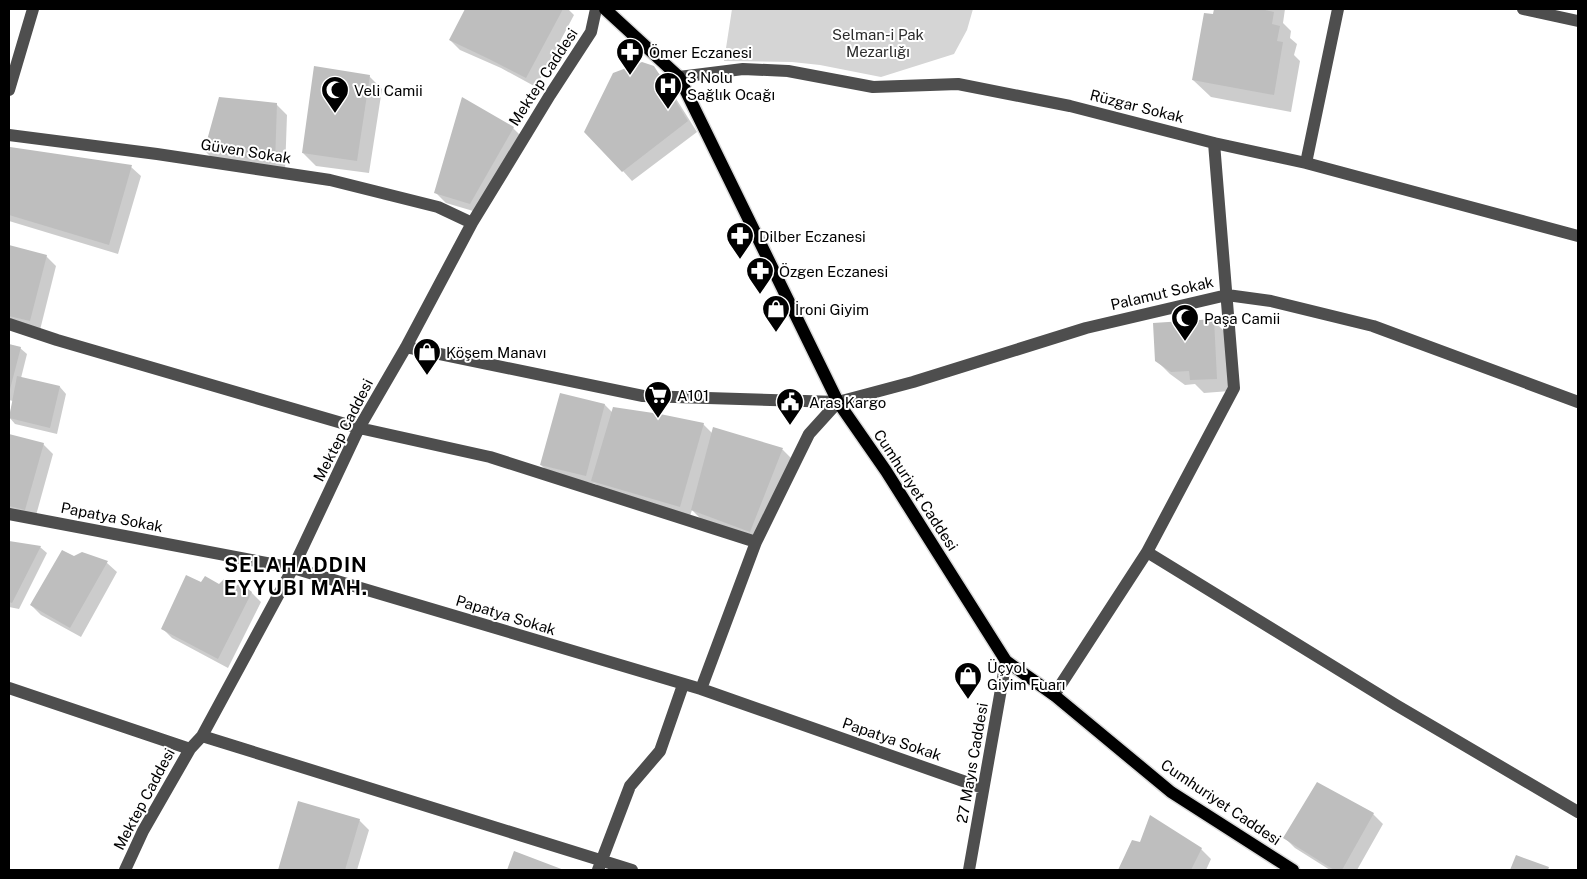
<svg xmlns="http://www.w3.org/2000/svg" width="1587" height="879" viewBox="0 0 1587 879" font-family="'Public Sans',sans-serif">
<rect width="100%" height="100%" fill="#fff"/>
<path fill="#d5d5d5" d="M732 9H973L967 30 954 54 881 77 820 65 792 62 724 61Z"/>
<path fill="#0003" d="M467 9H568L574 15 536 87 501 68 460 50 450 40Z
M1216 9H1285L1283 23 1291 31 1290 38 1297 44 1294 55 1300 61 1291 112 1211 97 1193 80Z
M653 67 663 78 697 132 632 181 623 171Z
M369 76 382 89 369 173 316 166 303 153Z
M277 105 287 115 285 172 215 161 205 151Z
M513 128 523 138 480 213 446 203 436 193Z
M11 149 131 167 141 176 118 254 9 221V156Z
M9 247 46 256 56 266 40 330 9 322Z
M1213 320 1226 333 1230 391 1204 393 1195 384 1185 385 1170 374 1156 360Z
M9 345 20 348 27 354 21 378 60 387 66 394 57 434 15 424 9 417 13 401 9 400Z
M561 395 605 405 612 412 703 424 712 433 714 429 783 450 793 460 760 541 702 520 692 510 690 516 602 491 596 484 551 475 541 465Z
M9 435 43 444 53 454 35 519 9 514Z
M9 542 40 547 47 553 19 609 9 607Z
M82 554 107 563 117 572 81 637 41 615 31 605 74 558Z
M201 583 251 592 261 602 228 668 172 638 162 628Z
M299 803 359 820 369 830 357 870H280Z
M1373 814 1383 824 1357 870H1330L1295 848 1285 838Z
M1133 841 1141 844 1201 849 1211 859 1206 870H1119Z
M514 853 561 870H508Z"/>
<path fill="#bebebe" d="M465 9H563L526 78 489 59 449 40Z
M1214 9H1265V10L1274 12 1272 24 1280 26 1277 41 1283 42 1274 95 1192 80 1204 13 1213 14Z
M642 62 654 66 688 121 622 172 584 132 613 73Z
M314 66 370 75 357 161 302 153Z
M219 97 277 103 275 163 204 151Z
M462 97 514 127 470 204 434 193Z
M10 147 132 165 109 245 9 215Z
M9 245 47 255 30 321 9 316Z
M1214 319 1217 379 1190 380 1189 371 1171 372 1155 361 1153 323Z
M9 344 21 347 9 393Z
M17 376 60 386 50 428 9 418Z
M560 393 605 404 586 476 540 465Z
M613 407 660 414 704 423 680 507 591 481Z
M713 427 783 448 750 532 691 510Z
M9 434 44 443 25 510 9 506Z
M9 541 41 546 12 603 9 602Z
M62 550 74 556 82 552 108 561 70 628 30 605Z
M186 575 201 582 205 576 219 584 224 579 235 587 240 583 252 592 218 659 161 629Z
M1317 782 1374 813 1342 870H1334L1283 838Z
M298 801 360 819 345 870H278Z
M1150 815 1202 848 1191 870H1118L1132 840 1140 842Z
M514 851 564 870H507Z
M1516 855 1549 867 1548 870H1510Z"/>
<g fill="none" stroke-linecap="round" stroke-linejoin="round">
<defs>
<path id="major" d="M605 9 679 77 838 402 886 471 1006 661 1054 695 1171 792 1293 870"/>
</defs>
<use href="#major" stroke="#dbdbdb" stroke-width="15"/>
<path stroke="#4e4e4e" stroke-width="12" d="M1523 9 1578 21
M679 77 743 69 788 71 873 87 958 84 1070 106 1214 143 1306 163 1578 236
M9 90 33 9
M9 135 157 154 330 180 438 207 472 223
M1306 163 1338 9
M9 324 57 340 359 428 490 457 756 542
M406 347 643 396 838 402 913 382 1086 328 1227 295 1271 301 1373 326 1578 402
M9 514 293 568 701 689 983 788
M1147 552 1396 705 1578 812
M9 688 190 749
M701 689 756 542 809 434 838 402
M1054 695 1147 552 1234 388 1214 143
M202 736 632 870
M125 870 143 831 190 749 202 736 293 568 359 428 406 347 472 223 550 95 591 32 596 9
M598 870 630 786 660 751 683 685
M969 870 1006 661"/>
<use href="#major" stroke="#000" stroke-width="12"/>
</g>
<defs>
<symbol id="pharmacy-pin" viewBox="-11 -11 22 30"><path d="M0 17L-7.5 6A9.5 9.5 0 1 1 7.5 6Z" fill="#000" stroke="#fff"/><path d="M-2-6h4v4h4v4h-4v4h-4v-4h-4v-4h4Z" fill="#fff"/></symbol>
<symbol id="hospital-pin" viewBox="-11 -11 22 30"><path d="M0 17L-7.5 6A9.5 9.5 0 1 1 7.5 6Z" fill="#000" stroke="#fff"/><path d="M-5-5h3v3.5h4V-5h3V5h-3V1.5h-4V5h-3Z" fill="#fff"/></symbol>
<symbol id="mosque-pin" viewBox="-11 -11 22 30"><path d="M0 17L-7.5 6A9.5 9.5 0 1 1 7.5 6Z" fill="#000" stroke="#fff"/><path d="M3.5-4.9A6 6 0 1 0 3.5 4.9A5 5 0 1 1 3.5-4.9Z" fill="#fff"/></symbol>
<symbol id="shop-pin" viewBox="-11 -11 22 30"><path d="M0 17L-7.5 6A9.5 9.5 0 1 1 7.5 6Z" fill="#000" stroke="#fff"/><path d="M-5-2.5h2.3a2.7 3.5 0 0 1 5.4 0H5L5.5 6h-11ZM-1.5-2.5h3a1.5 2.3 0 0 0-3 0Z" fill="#fff"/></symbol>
<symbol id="supermarket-pin" viewBox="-11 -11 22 30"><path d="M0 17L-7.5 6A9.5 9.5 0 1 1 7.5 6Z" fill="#000" stroke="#fff"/><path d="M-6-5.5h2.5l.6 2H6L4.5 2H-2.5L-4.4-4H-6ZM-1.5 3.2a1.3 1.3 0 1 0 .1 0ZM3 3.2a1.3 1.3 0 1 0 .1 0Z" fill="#fff"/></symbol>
<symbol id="civic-pin" viewBox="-11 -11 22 30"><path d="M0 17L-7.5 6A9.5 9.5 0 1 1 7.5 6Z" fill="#000" stroke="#fff"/><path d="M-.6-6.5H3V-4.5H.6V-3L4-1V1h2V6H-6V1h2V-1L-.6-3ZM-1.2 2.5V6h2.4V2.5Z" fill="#fff"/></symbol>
</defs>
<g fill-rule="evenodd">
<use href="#pharmacy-pin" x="614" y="36" width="32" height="43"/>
<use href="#hospital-pin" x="652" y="70" width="32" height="43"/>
<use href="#mosque-pin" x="319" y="74" width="32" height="43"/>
<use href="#pharmacy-pin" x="724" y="220" width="32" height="43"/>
<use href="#pharmacy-pin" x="744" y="255" width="32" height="43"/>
<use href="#shop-pin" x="760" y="293" width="32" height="43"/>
<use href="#mosque-pin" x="1169" y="302" width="32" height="43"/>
<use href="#shop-pin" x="411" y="336" width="32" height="43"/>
<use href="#supermarket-pin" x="642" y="379" width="32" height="43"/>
<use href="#civic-pin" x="774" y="386" width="32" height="43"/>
<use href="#shop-pin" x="952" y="660" width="32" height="43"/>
</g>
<g text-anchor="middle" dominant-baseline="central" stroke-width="4" stroke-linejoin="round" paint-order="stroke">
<g font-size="15" fill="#2c2c2c" stroke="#fff">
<text x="878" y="34">Selman-i Pak<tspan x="878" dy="17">Mezarlığı</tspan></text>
</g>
<g font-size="15" fill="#000" stroke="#fff" text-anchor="start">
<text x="649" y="52">Ömer Eczanesi</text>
<text x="687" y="77">3 Nolu<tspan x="687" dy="17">Sağlık Ocağı</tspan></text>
<text x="354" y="90">Veli Camii</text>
<text x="759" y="236">Dilber Eczanesi</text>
<text x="779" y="271">Özgen Eczanesi</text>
<text x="795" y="309">İroni Giyim</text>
<text x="1204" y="318">Paşa Camii</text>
<text x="446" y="352">Köşem Manavı</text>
<text x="677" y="395">A101</text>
<text x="809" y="402">Aras Kargo</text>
<text x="987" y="667">Üçyol<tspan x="987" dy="17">Giyim Fuarı</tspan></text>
</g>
<g font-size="15" fill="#000" stroke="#fff">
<text transform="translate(543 77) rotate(-57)">Mektep Caddesi</text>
<text transform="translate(1137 106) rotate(14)">Rüzgar Sokak</text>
<text transform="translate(246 151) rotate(9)">Güven Sokak</text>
<text transform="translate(1162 293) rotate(-13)">Palamut Sokak</text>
<text transform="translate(343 430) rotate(-63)">Mektep Caddesi</text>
<text transform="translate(916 490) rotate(57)">Cumhuriyet Caddesi</text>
<text transform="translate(112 517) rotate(11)">Papatya Sokak</text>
<text transform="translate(506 615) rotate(17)">Papatya Sokak</text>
<text transform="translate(892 739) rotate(19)">Papatya Sokak</text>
<text transform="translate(972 763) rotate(-80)">27 Mayıs Caddesi</text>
<text transform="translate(144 799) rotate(-62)">Mektep Caddesi</text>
<text transform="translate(1221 802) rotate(34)">Cumhuriyet Caddesi</text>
</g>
<g font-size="20" font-weight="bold" letter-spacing="1" fill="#000" stroke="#fff">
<text x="296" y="565">SELAHADDIN<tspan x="296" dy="23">EYYUBI MAH.</tspan></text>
</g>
</g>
<rect width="1587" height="879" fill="none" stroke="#000000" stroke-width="20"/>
</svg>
